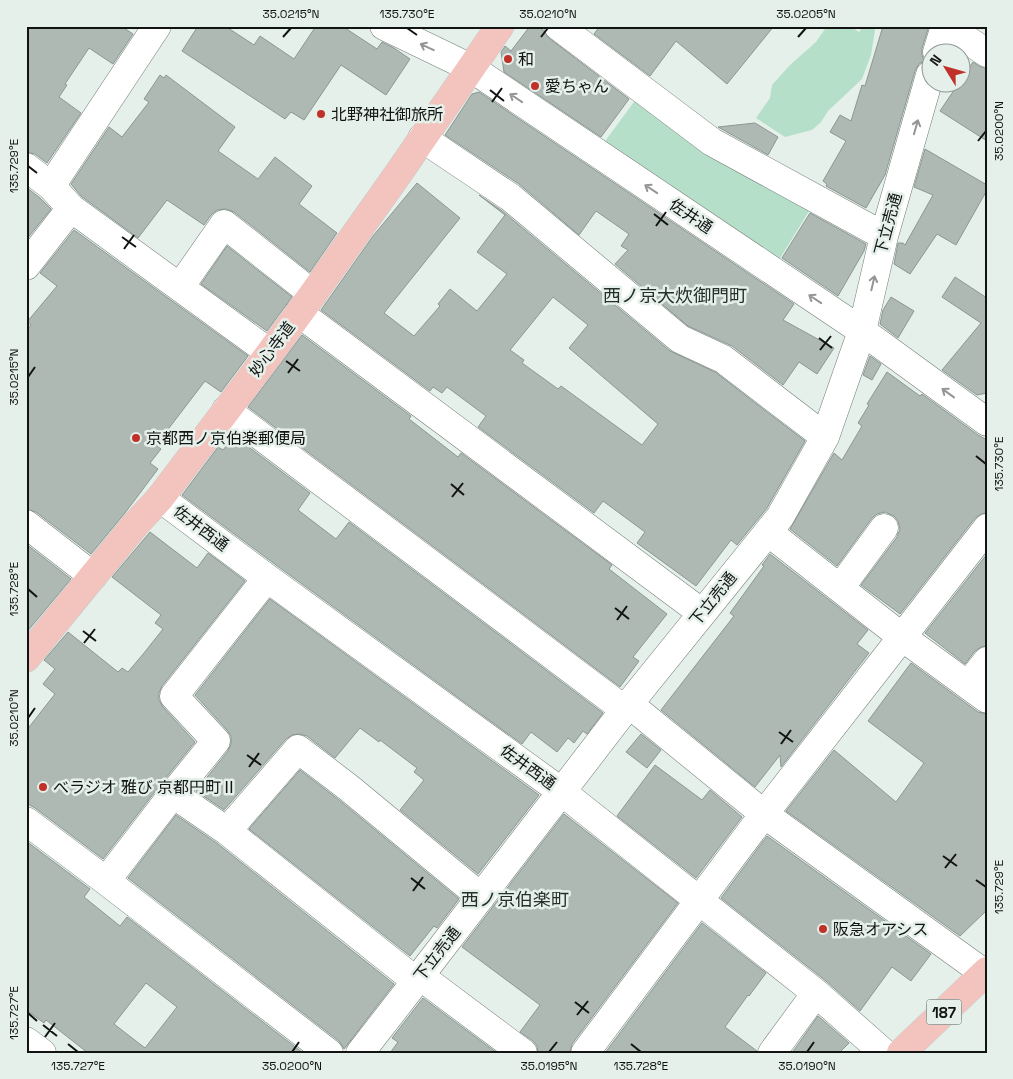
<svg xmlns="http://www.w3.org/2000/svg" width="1013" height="1079" viewBox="0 0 1013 1079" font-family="'Space Grotesk','Noto Sans JP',sans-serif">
<rect width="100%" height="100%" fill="#e5f0ea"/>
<path fill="#b6dfca" d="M827 26H850L859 32 863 26H870L875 30 871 55 862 79 828 111 821 122 812 130 785 137 756 118 770 98 772 85 790 65 816 42Z
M639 95 814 203 779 260 603 144Z"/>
<path fill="#afb9b4" stroke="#8d9792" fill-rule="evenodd" d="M26 26H121L133 34 113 64 89 48 65 84 67 85 59 97 81 113 47 163 35 154 26 152Z
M198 26H225L254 45 260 36 294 59 316 26H342L377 49 382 42 394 48 410 59 386 95 341 65 304 120 291 112 285 119 182 51Z
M530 26H538L543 30 549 38 629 99 601 137 504 72 501 52 505 46 511 51Z
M600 26H774L727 84 676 41 650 76 594 34Z
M883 26H929L922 48V55L924 61 919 64 915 71 885 175 866 208 826 186 827 184 823 181 846 141 830 132 840 115 851 121 862 85 865 86Z
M973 62 979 66 987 69V141L940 111Z
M160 75 164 78 166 75 235 127 218 151 258 179 275 157 312 186 299 204 337 233 310 272 234 212 226 209 217 210 211 215 204 225 167 200 138 238 81 196 71 184 109 127 122 137 149 102 144 99Z
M479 92 794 304 783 320 834 348 817 374 799 362 783 385 732 346 688 326 615 264 628 250 621 246 629 234 596 211 579 235 519 184 445 135 472 94Z
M755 123 778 137 768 155 718 127Z
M925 149 987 185V190L956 245 937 234 910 274 894 264 898 243H903L905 245 933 195 914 187Z
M417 183 460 218 384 313 414 336 440 306 438 304 450 289 477 311 507 274 477 252 505 215 479 195 501 210 670 351 715 372 805 441 767 508 737 545 731 540 696 586 637 543 645 532 603 501 594 513 478 427 486 416 447 387 442 393 433 387 430 391 321 310 373 236ZM553 297 588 325 569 348 658 424 642 445 561 386 558 389 522 363 524 360 510 350Z
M26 187 40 198 51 209 26 240Z
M810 213 866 244 864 251 838 296 782 258Z
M74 230 248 356 221 392 205 381 156 445 161 449 150 463 158 469 125 513 91 554 36 512 26 509V331L31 325 27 322 57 286 40 273Z
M227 246 292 297 267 331 201 284Z
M955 277 987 298V393L977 395 942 370 981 323 942 297Z
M891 297 914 311 898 338 880 324 883 310Z
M302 335 411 416 409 419 458 457 461 453 612 565 609 569 667 614 633 657 639 661 620 687 248 407Z
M870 356 881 364 872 380 863 375Z
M887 372 920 396 922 394 978 435 987 440V513L981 514 975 518 900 614 861 585 897 537 900 529 898 521 894 516 885 512 877 514 872 518 837 566 790 529 834 453 842 460 862 426 858 423 869 405 867 404Z
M234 436 310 493 298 510 336 539 349 522 603 713 587 734 583 731 574 743 568 738 557 752 531 732 522 744 276 565 182 495 218 447 223 450Z
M150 532 197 568 208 553 245 581 162 686 159 693V700L163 707 195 742 161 784 103 859 35 808 26 803V731L55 694 43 684 55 669 44 660 68 632 118 672 122 668 128 672 144 653 163 629 155 623 161 615 112 577Z
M26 544 71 579 26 633Z
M770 554 868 630 857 644 869 653 781 767 780 755 755 787 661 710 734 616 730 613 764 566 762 565Z
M987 554V646L981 647 975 651 965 664 925 633Z
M270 599 539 795 478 874 400 810 424 780 414 772 417 768 380 740 379 742 360 728 335 758 307 736 300 734 292 735 286 739 224 810 196 791 228 751 231 744V736L227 730 195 695Z
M911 663 978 712 987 714V910L960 936 786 811 834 750 896 802 924 763 868 721Z
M641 734 661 750 647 768 626 752Z
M655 765 702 800 710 790 742 817 696 878 617 816Z
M300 770 339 800 459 899 437 928 434 926 410 956 249 829Z
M564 814 678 903 572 1044 570 1053H538L537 1046 533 1041 520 1032 540 1005 462 947Z
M176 815 218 844 394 984 344 1049 343 1047 339 1041 128 878Z
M767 836 931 954 911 981 892 967 860 1011 826 981 721 898Z
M26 841 90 889 84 897 120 926 127 917 303 1053H88L46 1020 44 1023 26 1010ZM146 983 177 1007 145 1048 114 1024Z
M702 923 766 973 749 996 748 995 725 1027 757 1051V1053H605Z
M423 998 497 1053H390L398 1042 392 1038Z
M818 1016 849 1043 839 1053H792Z"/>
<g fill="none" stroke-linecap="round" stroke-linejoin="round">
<defs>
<path id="minor" d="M384 26 471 68 862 331 987 422
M558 26 712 142 884 236
M946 26 987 53
M937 52 945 26
M422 138 510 197 680 339 723 359 825 437
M26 167 51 186 71 208 270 353
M51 186 157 26
M26 266 71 208
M180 287 224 224 313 294
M299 313 702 613
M226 410 625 710
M160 498 267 578 562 792 816 993 884 1053
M26 524 93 576
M768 532 902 637 987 699
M840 588 884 528
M968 685 987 661
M629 704 764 814 984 973
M173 794 216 741 174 696 267 578
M26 821 106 881 329 1053
M227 831 298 749 349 788 481 897
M106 881 173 794 227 831 416 981
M420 976 523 1053
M26 1041 42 1053
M360 1053 416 981 629 704 780 517 825 437 862 331 884 236 930 75
M585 1053 764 814 987 528
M772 1053 816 993"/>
<path id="major" d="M26 658 93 576 135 525 160 498 270 353 313 294 398 174 500 26
M901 1053 987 971"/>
</defs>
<use href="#minor" stroke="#747e79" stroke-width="29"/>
<use href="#major" stroke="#cbcbcb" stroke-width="29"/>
<use href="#minor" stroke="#fff" stroke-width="28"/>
<use href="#major" stroke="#f3c4be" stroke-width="28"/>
</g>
<defs><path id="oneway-shaft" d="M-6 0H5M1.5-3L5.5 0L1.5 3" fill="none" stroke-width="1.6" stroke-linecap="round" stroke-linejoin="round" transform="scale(1.25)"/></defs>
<g stroke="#949595">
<use href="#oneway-shaft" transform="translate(427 47) rotate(-155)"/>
<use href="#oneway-shaft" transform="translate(516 98) rotate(-146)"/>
<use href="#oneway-shaft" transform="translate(916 127) rotate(-74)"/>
<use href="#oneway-shaft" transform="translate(651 189) rotate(-146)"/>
<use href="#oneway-shaft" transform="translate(873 283) rotate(-77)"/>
<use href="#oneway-shaft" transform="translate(815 299) rotate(-146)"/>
<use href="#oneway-shaft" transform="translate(948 393) rotate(-144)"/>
</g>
<path fill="none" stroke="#111413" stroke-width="2" d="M407 28 417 35M283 37 291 28M541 37 548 28M798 37 806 28M490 90 504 101M492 102 502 88M978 141 986 131M28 166 37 173M654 214 668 225M656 226 666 212M122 237 136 247M124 249 134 235M819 338 832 348M820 350 831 336M286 361 300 371M288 373 298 359M28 377 35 367M976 456 986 464M451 484 464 495M452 497 463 483M28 589 37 597M615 608 629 619M617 620 627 606M83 631 96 641M84 643 95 629M28 718 35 708M779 732 793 742M781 744 791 730M247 755 261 765M249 767 259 753M943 856 957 866M945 868 956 854M411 878 425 889M976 880 986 887M413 891 423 877M575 1002 589 1013M28 1013 37 1021M577 1015 588 1001M43 1025 57 1036M45 1037 55 1023M68 1044 78 1052M631 1044 641 1052M292 1052 299 1042M549 1052 557 1042M807 1052 814 1042"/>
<g fill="#bf3129" stroke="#e5f0ea" stroke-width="2">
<circle cx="508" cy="59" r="5"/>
<circle cx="535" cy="86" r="5"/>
<circle cx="321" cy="114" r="5"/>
<circle cx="136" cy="438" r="5"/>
<circle cx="43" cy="787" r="5"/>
<circle cx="823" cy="929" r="5"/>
</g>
<g text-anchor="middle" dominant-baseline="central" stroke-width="5" stroke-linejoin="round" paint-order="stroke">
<rect fill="#e5f0ea" stroke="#515654" stroke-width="1" x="926.5" y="999.5" width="35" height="25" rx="4"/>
<g font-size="15" font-weight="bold" fill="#111413">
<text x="944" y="1012">187</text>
</g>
<g font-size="16" fill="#111413" stroke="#e5f0ea" text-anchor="start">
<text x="518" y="59">和</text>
<text x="545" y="86">愛ちゃん</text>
<text x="331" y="114">北野神社御旅所</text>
<text x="146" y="438">京都西ノ京伯楽郵便局</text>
<text x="53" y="787">べラジオ 雅び 京都円町Ⅱ</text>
<text x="833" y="929">阪急オアシス</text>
</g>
<g font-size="16" fill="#111413" stroke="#e5f0ea">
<text transform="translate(691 216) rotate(34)">佐井通</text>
<text transform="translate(888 224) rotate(-75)">下立売通</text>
<text transform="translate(272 349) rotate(-53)">妙心寺道</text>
<text transform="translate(201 528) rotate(37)">佐井西通</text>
<text transform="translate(713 599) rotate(-51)">下立売通</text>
<text transform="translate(528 767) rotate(36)">佐井西通</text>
<text transform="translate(437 954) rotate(-52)">下立売通</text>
</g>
<g font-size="18" fill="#262f2b" stroke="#e5f0ea">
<text x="675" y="295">西ノ京大炊御門町</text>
<text x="515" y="899">西ノ京伯楽町</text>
</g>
</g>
<rect width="1013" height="1079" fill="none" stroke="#e5f0ea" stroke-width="55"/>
<g transform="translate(946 68) rotate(307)"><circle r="24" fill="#e5f0ea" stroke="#909894"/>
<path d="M0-4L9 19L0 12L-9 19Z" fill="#bf3129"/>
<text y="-8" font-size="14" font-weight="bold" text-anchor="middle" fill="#111413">N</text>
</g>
<rect x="28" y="28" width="958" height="1024" fill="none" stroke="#111413" stroke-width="2"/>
<g font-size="12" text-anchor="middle" fill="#111413">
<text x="291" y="18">35.0215°N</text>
<text x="407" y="18">135.730°E</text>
<text x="548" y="18">35.0210°N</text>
<text x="806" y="18">35.0205°N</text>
<text transform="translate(999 131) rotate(-90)" y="4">35.0200°N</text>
<text transform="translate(14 166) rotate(-90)" y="4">135.729°E</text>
<text transform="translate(14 377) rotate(-90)" y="4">35.0215°N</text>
<text transform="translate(999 464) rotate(-90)" y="4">135.730°E</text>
<text transform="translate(14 589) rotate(-90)" y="4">135.728°E</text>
<text transform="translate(14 718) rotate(-90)" y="4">35.0210°N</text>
<text transform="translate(999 887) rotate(-90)" y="4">135.729°E</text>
<text transform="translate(14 1013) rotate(-90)" y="4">135.727°E</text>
<text x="78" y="1070">135.727°E</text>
<text x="292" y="1070">35.0200°N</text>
<text x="549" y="1070">35.0195°N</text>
<text x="641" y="1070">135.728°E</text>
<text x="807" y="1070">35.0190°N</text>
</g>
</svg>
